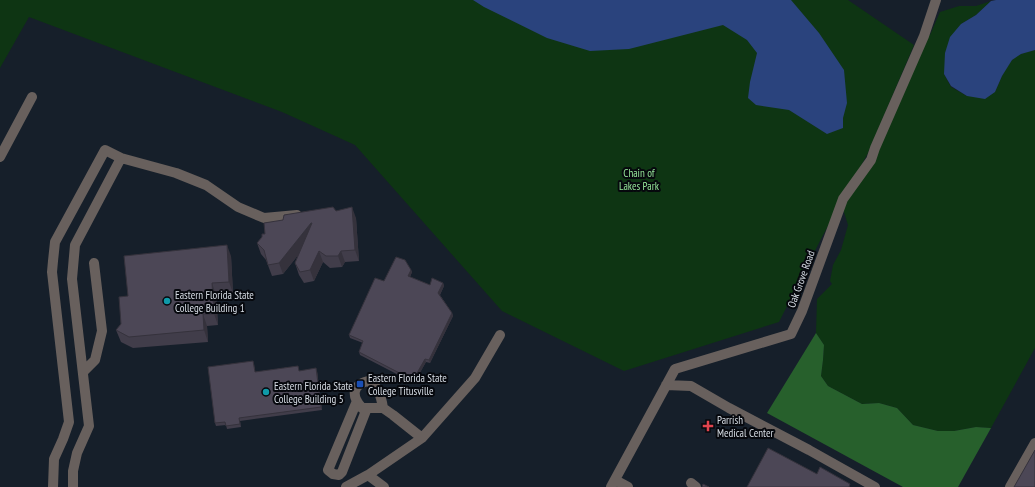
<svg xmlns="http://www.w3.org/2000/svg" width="1035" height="487" viewBox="0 0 1035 487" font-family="'PT Sans Narrow',sans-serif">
<rect width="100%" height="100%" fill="#161f2a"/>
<path fill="#0e3513" d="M0 0H848L914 45 868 153 822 237 779 322 624 371 502 311 355 145 282 112 29 17 0 68Z
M991 1 976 15 961 24 944 74 951 87 967 96 995 92C999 83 1005 67 1012 60 1017 54 1027 52 1035 50V348L991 428 976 427 954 431H938L913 425 897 408 879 403 862 404 828 386 821 376 823 360 824 345 816 333 817 299 832 284 830 281 833 265 841 250 848 225 843 209 872 155 924 33 930 35 940 12 959 6H976Z"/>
<path fill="#27602c" d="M816 333 824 345 823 360 821 376 828 386 862 404 879 403 897 408 913 425 938 431H954L976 427 991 428 958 487H903L767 413Z"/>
<path fill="#2a437d" d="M473 0H791L819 33 844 70 847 103 843 118V128L827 134 789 110 756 105 748 98 750 82 757 53 747 40 723 25 629 49 590 51 547 38 484 7Z
M996 0H1035V50L1021 54 1012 60 1002 76 995 92 985 99 967 96 951 86 944 74 945 53 950 37 961 24 976 15 991 1Z"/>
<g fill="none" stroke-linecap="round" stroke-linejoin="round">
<path stroke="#68605d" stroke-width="10" d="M0 157 32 97
M83 372 95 360 102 331 94 263
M666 385 691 386 729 408 809 450 875 487
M357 401 328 470 333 474 339 475 342 472 367 408
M383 408C381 396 379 387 368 381 352 385 351 396 362 408H383L393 415 422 438
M368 475 384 487
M615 480 628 487
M691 483 696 487
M53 487 54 459 63 439 69 422 52 272 53 261 55 242 105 150 121 158 176 173 206 185 238 207 264 218 297 215
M73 487V471L77 453 89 426 72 279 75 245 121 158
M346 487 368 475 422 438 475 378 500 335
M611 487 675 369 791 334 802 311 843 199 871 160 875 148 924 36 936 0
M1010 487 1035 443"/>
</g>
<path fill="#413d4a" d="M336 211 356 218 359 261 345 262 342 267 330 268 323 262 314 281 304 283 299 275 295 263 298 255 283 274 272 276 266 260 261 254 257 243 265 234 283 220Z
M231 256 233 293 216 295 218 325 207 326 208 342 133 348 121 342 116 330 121 324Z
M411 270 412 272 410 277 430 285 443 283 444 286 440 295 452 313 453 316 430 363 426 362 414 383 360 355 359 352 363 343 350 338 349 335 384 281Z
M254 364 255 372 298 366 299 371H317L322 410 240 421 241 427 227 429 226 425 216 426 215 423Z"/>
<path fill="#35323c" d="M352 207 356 218 359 261 355 250Z
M311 223 315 234 283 274 279 263Z
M227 245 231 256 233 293 229 282Z
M319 251 323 262 314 281 310 270Z
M341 251 345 262 342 267 338 256Z
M411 270 412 272 409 279 408 276Z
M212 283 216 295 218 325 214 314Z
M443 283 444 286 439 296 438 293Z
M452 313 453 316 430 363 429 360Z
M203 314 207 326 208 342 204 330Z
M425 359 426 362 414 383 413 380Z
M316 368 317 371 322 410 321 407Z"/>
<path fill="#4c4756" stroke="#35323c" d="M333 207 336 211 352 207 355 250 341 251 338 256H326L319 251 310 270 300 272 295 263 312 223H311L279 263 268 265 264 250 257 243 262 237V234H265L264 223 283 220 284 215Z
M227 245 229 282 212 283 214 314H203L204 330 129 337 116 330 121 324 119 297 128 296 124 256Z
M396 257 405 260 411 270 408 276 430 285 432 278 443 283 438 293 452 313 429 360 425 359 413 380 359 352 363 341 349 335 375 278 384 281Z
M253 361 255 372 298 366 299 371 316 368 321 407 239 418 240 424 226 426 225 422 215 423 208 367Z
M768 448 817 474 820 467 850 484 849 487H747Z
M1035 450V487H1014Z
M703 484 709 487H702Z"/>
<g fill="#0f9aa8" stroke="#06080d" stroke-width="1.5">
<circle cx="167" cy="301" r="4"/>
<circle cx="266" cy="392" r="4"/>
</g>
<rect fill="#1a4fb4" stroke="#06080d" stroke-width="1.5" x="356" y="380" width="8" height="8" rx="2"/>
<path fill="#e0444e" stroke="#06080d" stroke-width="1.5" d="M706 420h4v4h4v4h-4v4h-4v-4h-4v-4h4z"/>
<g text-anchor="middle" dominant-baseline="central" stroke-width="4" stroke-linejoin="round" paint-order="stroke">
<g font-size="11" fill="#96e79a" stroke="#06080d">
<text x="639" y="173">Chain of<tspan x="639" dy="13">Lakes Park</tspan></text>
</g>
<g font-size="11" fill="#d7dde5" stroke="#06080d">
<text transform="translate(801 279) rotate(-70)">Oak Grove Road</text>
</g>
<g font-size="11" fill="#d7dde5" stroke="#06080d" text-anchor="start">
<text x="175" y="295">Eastern Florida State<tspan x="175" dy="13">College Building 1</tspan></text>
<text x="368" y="378">Eastern Florida State<tspan x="368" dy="13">College Titusville</tspan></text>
<text x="274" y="386">Eastern Florida State<tspan x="274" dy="13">College Building 5</tspan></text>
<text x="717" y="420">Parrish<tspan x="717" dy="13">Medical Center</tspan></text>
</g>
</g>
</svg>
